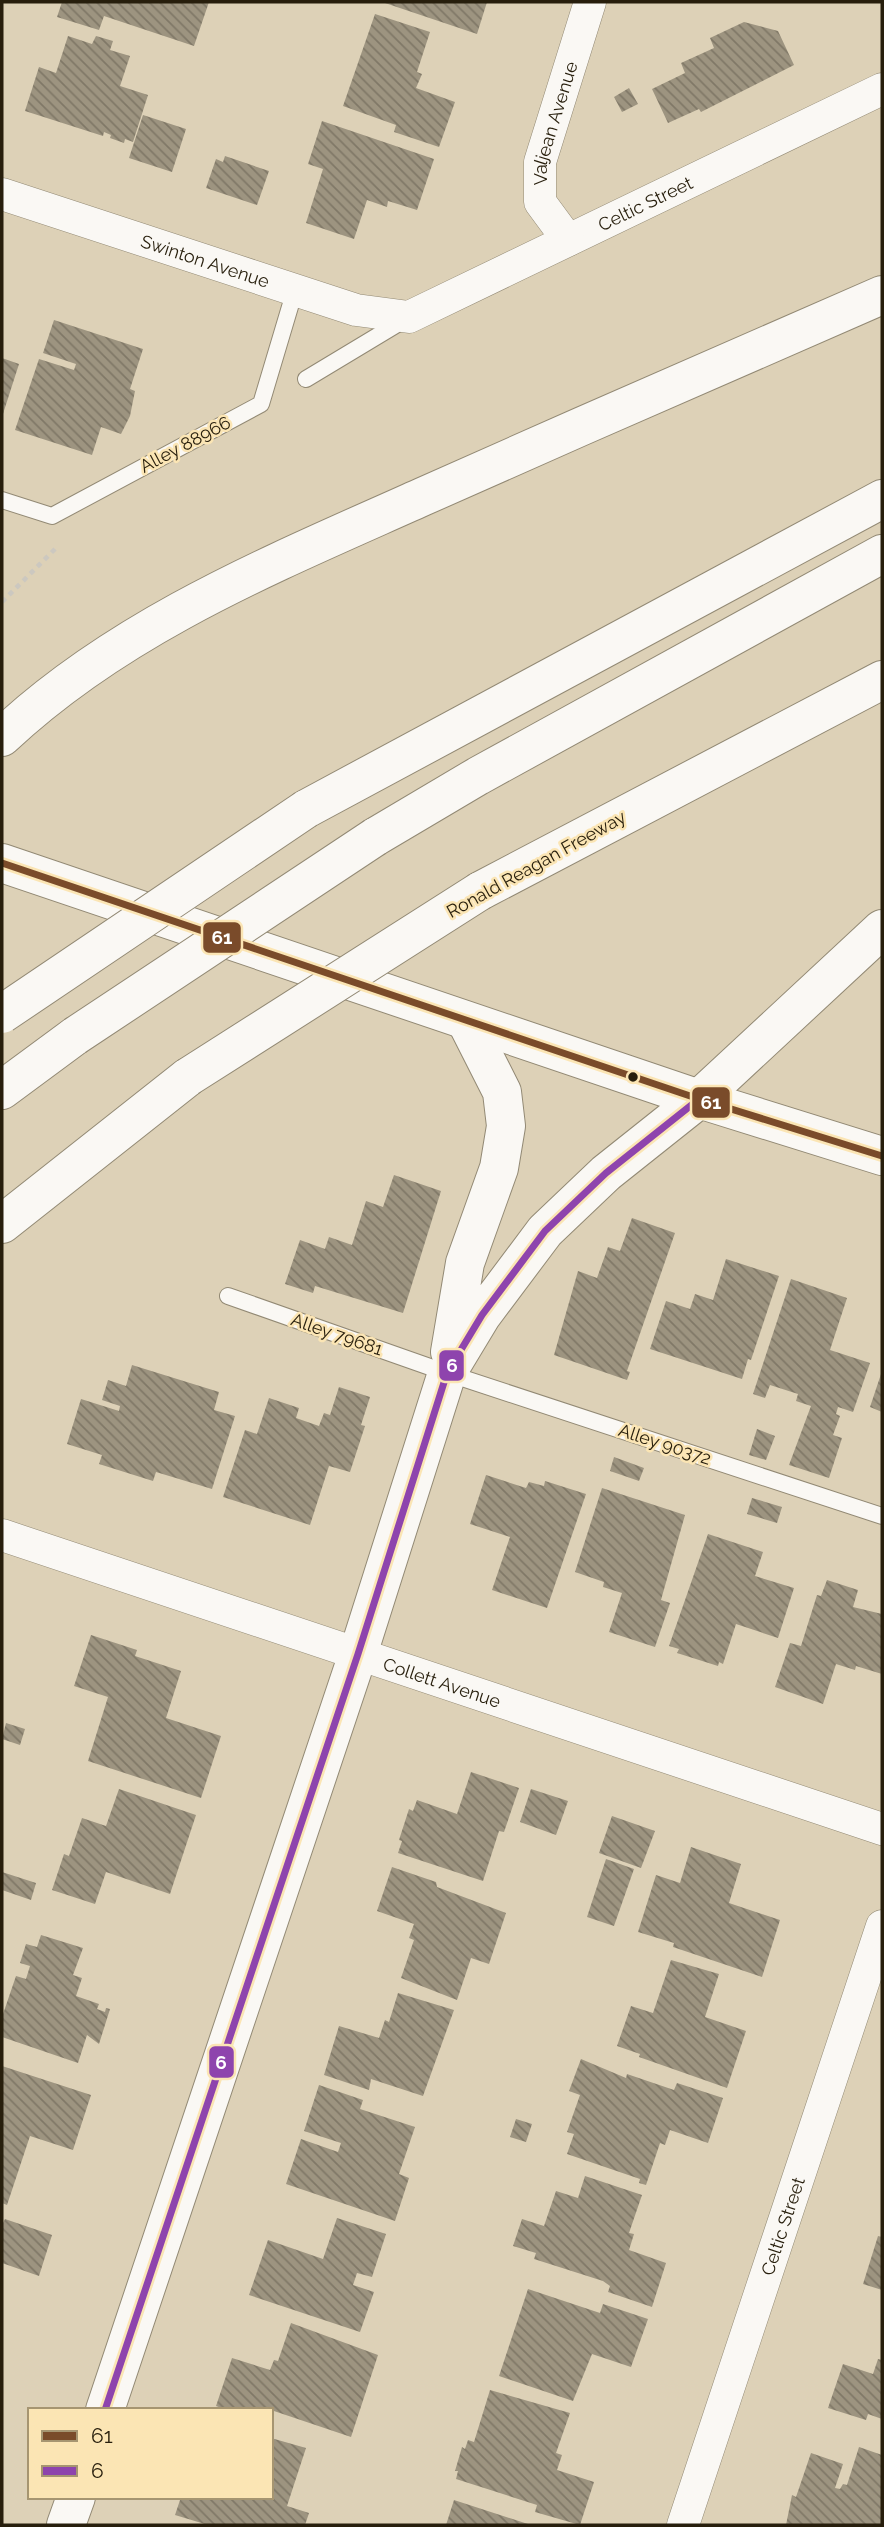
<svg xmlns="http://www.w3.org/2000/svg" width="884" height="2527" viewBox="0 0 884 2527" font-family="Raleway,sans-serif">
<defs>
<pattern id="building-back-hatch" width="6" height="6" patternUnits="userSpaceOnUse" patternTransform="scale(1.75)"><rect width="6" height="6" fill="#9d9480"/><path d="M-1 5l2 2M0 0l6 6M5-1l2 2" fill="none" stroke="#807867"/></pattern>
</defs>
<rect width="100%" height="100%" fill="#ddd1b7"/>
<path fill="url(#building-back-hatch)" d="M62 2H209L194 46 104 16 99 30 57 17Z
M382 2H487L477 34Z
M375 14 430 32 417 72 422 74 416 88 455 102 439 147 394 132 396 125 343 106Z
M744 22 778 31 794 65 701 112 699 109 668 123 652 89 685 73 681 63 714 48 710 38Z
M68 36 92 44 96 36 113 41 110 50 130 56 120 86 148 95 133 142 125 139 124 143 110 138 111 135 104 132 103 136 25 111 39 67 56 73Z
M629 88 638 104 622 112 614 97Z
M143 115 186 129 172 172 129 158Z
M322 121 434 159 417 210 388 201 387 207 367 200 354 239 306 223 323 169 308 164Z
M225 156 269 171 257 205 206 188 216 159 223 162Z
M54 320 143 349 130 389 135 391 130 416 121 434 101 427 92 455 15 430 39 359 74 370 76 364 43 353Z
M2 358 19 364 2 417Z
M394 1175 441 1191 403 1313 315 1286 313 1293 285 1284 300 1240 325 1249 329 1237 352 1245 366 1201 383 1207Z
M632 1218 675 1233 627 1371 630 1372 627 1380 554 1355 578 1271 597 1278 608 1247 620 1251Z
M726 1259 779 1276 751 1360 748 1359 742 1379 650 1349 666 1301 690 1309 695 1294 713 1300Z
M791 1279 847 1298 830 1350 870 1363 853 1412 838 1407 836 1414 840 1416 833 1435 842 1438 829 1478 789 1465 811 1406 796 1401 798 1394 770 1385 765 1398 753 1394Z
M132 1365 219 1392 214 1410 235 1416 212 1489 156 1472 153 1481 99 1464 102 1455 67 1444 81 1399 119 1411 120 1406 102 1400 108 1380 126 1386Z
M882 1371V1412L870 1407Z
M339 1387 370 1397 361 1425 365 1426 350 1472 329 1466 310 1525 223 1497 245 1430 257 1434 269 1398 299 1408 296 1418 319 1426 324 1413 330 1415Z
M757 1429 775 1436 766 1460 749 1455Z
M614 1457 644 1468 639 1481 610 1471Z
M486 1475 526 1488 529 1482 544 1486 545 1481 586 1494 547 1608 492 1590 510 1537 470 1524Z
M602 1488 685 1515 661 1600 670 1603 655 1647 609 1632 622 1593 603 1587 604 1582 575 1572Z
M752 1498 782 1507 777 1523 747 1514Z
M708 1534 763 1552 755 1576 794 1588 778 1638 736 1624 723 1664 719 1662 718 1666 677 1653 679 1649 669 1646Z
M827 1580 858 1590 853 1607 882 1614V1674L856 1666 855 1670 836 1664 823 1704 775 1687 790 1643 801 1646 817 1595 821 1596Z
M91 1635 137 1650 135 1656 181 1671 166 1718 221 1736 201 1798 88 1761 108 1697 74 1686Z
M6 1723 25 1729 20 1745 2 1739Z
M471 1772 519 1788 504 1832 499 1831 483 1881 398 1853 402 1841 399 1840 409 1809 413 1811 417 1800 457 1814Z
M119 1789 196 1815 170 1894 106 1872 95 1904 52 1890 64 1854 69 1856 82 1818 106 1826Z
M531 1789 568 1801 556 1835 520 1822Z
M612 1816 655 1831 641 1868 599 1853Z
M691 1847 741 1864 729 1903 780 1920 762 1977 673 1947 674 1943 638 1932 656 1875 680 1883Z
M606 1859 634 1869 614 1926 587 1917Z
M392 1867 436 1882 437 1887 506 1913 489 1964 471 1958 457 2000 401 1978 414 1940 409 1938 414 1924 377 1911Z
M2 1872 36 1883 31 1900 2 1890Z
M41 1935 83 1948 73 1975 82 1978 76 1996 99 2004 97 2009 105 2012 106 2008 110 2009 99 2044 87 2035 78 2063 2 2037V2017L16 1976 26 1979 30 1966 20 1963 26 1944 37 1947Z
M671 1960 719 1974 705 2017 746 2031 727 2088 639 2057 640 2054 617 2046 631 2006 653 2013Z
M398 1993 454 2010 423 2096 371 2079 369 2090 324 2075 339 2026 379 2038 385 2020 389 2022Z
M581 2059 626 2078 627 2074 674 2090 677 2083 723 2098 708 2143 670 2130 665 2145 660 2143 646 2185 639 2183 640 2179 567 2154 574 2134 567 2132 580 2095 569 2091Z
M2 2066 91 2095 73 2150 30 2136 7 2205 2 2203Z
M319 2085 363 2100 360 2109 415 2127 399 2174 409 2178 395 2221 286 2184 301 2139 338 2152 341 2143 304 2131Z
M516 2119 532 2124 526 2142 510 2137Z
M585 2176 642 2195 629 2233 634 2234 629 2250 666 2263 652 2307 608 2292 610 2286 603 2281 534 2259 536 2253 513 2246 522 2219 544 2226 556 2191 578 2198Z
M337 2218 386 2234 372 2277 357 2273 353 2285 374 2292 360 2332 249 2295 268 2240 323 2259Z
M5 2219 52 2235 39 2276 2 2263V2225Z
M878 2236 882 2237V2290L863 2284Z
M528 2289 600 2313 603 2304 648 2319 631 2367 592 2354 573 2401 499 2376Z
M291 2323 378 2355 351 2437 271 2410H227L216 2406 232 2358 270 2370 274 2360 278 2361Z
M878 2359 882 2360V2419L868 2414 866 2420 828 2408 843 2364 873 2374Z
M490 2390 570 2413 556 2453 562 2455 557 2470 594 2482 580 2525 535 2512 537 2505 456 2479 458 2471H455L462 2447 465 2449 468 2440 474 2442Z
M271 2438 306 2448 287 2506 309 2513 305 2525H208L175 2515 181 2497H271Z
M859 2447 882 2455V2525H786L792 2495 796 2497 811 2453 843 2464 835 2488 840 2489 843 2484 847 2485Z
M454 2500 531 2525H446Z"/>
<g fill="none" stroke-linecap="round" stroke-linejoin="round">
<defs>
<path id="service" d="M306 379 404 320
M2 500 52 516 261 404 295 290
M228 1296 447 1373 882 1516"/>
<g id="minor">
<path id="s1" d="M2 194 356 310 409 317 882 89"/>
<path id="s2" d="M568 240 540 202V162L590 2"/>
<path id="s3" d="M2 1535 882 1829"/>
<path id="s4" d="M683 2525 882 1926"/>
</g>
<path id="tertiary" d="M450 1352 465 1263 499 1168 506 1126 502 1092 466 1021
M105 2410 358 1654 447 1373 482 1315 545 1231 606 1173 699 1099
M66 2525 76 2497"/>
<path id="primary" d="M2 863 699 1099 882 1156"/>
<path id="motorway" d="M2 737C121 625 275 563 422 497 575 429 729 361 882 295
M306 809 882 499
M375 837 478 776 882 554
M480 891 882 680
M2 1090 75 1036
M699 1099 882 929
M2 1224 188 1077"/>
</defs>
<use href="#service" stroke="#928974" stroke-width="18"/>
<use href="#minor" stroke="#928974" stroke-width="33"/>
<use href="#tertiary" stroke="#928974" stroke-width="40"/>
<use href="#primary" stroke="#928974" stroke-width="40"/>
<use href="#motorway" stroke="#928974" stroke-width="40"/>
<path stroke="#ccc8c0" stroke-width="4.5" stroke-dasharray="5 5" stroke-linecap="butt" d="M2 602 58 546"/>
<use href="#service" stroke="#faf8f4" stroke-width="16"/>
<use href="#minor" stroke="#faf8f4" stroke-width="32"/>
<use href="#tertiary" stroke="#faf8f4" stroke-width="38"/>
<use href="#primary" stroke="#faf8f4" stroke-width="38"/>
<use href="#motorway" stroke="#faf8f4" stroke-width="38"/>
<defs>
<path id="motorway-bridge" d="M2 1014 306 809
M75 1036 375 837
M188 1077 480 891"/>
</defs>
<use href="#motorway-bridge" stroke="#928974" stroke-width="40" stroke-linecap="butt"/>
<use href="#motorway-bridge" stroke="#faf8f4" stroke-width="38"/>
<defs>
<path id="bus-1" d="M2 863 699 1099 882 1156"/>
<path id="bus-2" d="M105 2410 358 1654 447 1373 482 1315 545 1231 606 1173 699 1099"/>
</defs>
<use href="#bus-1" stroke="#fbe5b4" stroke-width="12"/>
<use href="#bus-2" stroke="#fbe5b4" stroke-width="12"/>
<use href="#bus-1" stroke="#7a4b2a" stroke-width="7"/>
<use href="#bus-2" stroke="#8e44ad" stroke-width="7"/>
</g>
<circle fill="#271e0c" stroke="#fbe5b4" stroke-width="2.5" cx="633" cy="1077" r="6"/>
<g text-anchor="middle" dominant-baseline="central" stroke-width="5" stroke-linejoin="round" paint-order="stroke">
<g font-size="18" fill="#271e0c" stroke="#fbe5b4">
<text stroke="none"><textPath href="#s2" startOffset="128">Valjean Avenue</textPath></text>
<text stroke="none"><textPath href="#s1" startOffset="688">Celtic Street</textPath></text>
<text stroke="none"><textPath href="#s1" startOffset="214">Swinton Avenue</textPath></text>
<text transform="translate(185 444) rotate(-28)">Alley 88966</text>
<text transform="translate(536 864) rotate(-29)">Ronald Reagan Freeway</text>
<text transform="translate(337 1334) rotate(19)">Alley 79681</text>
<text transform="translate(665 1444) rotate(18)">Alley 90372</text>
<text stroke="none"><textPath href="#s3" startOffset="464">Collett Avenue</textPath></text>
<text stroke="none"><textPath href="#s4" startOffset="315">Celtic Street</textPath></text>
</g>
</g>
<g stroke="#fbe5b4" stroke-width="2.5">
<rect x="202" y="921" width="40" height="33" rx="7" fill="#7a4b2a"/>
<rect x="691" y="1086" width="40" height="33" rx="7" fill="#7a4b2a"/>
<rect x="438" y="1349" width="27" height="33" rx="7" fill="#8e44ad"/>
<rect x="208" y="2045" width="27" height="34" rx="7" fill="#8e44ad"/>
</g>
<g font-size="19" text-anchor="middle" font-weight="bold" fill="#fff">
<text x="222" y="944">61</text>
<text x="711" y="1109">61</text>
<text x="452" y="1372">6</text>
<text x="221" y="2069">6</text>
</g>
<rect width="884" height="2527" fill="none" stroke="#271e0c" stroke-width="7"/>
<rect x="28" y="2408" width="245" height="91" fill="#fbe5b4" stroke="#a69571" stroke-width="2"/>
<rect x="42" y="2431" width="35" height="10" fill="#7a4b2a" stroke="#a69571" stroke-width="2"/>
<text x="91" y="2443" font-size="21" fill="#271e0c">61</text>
<rect x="42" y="2466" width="35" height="10" fill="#8e44ad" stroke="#a69571" stroke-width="2"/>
<text x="91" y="2478" font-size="21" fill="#271e0c">6</text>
</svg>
